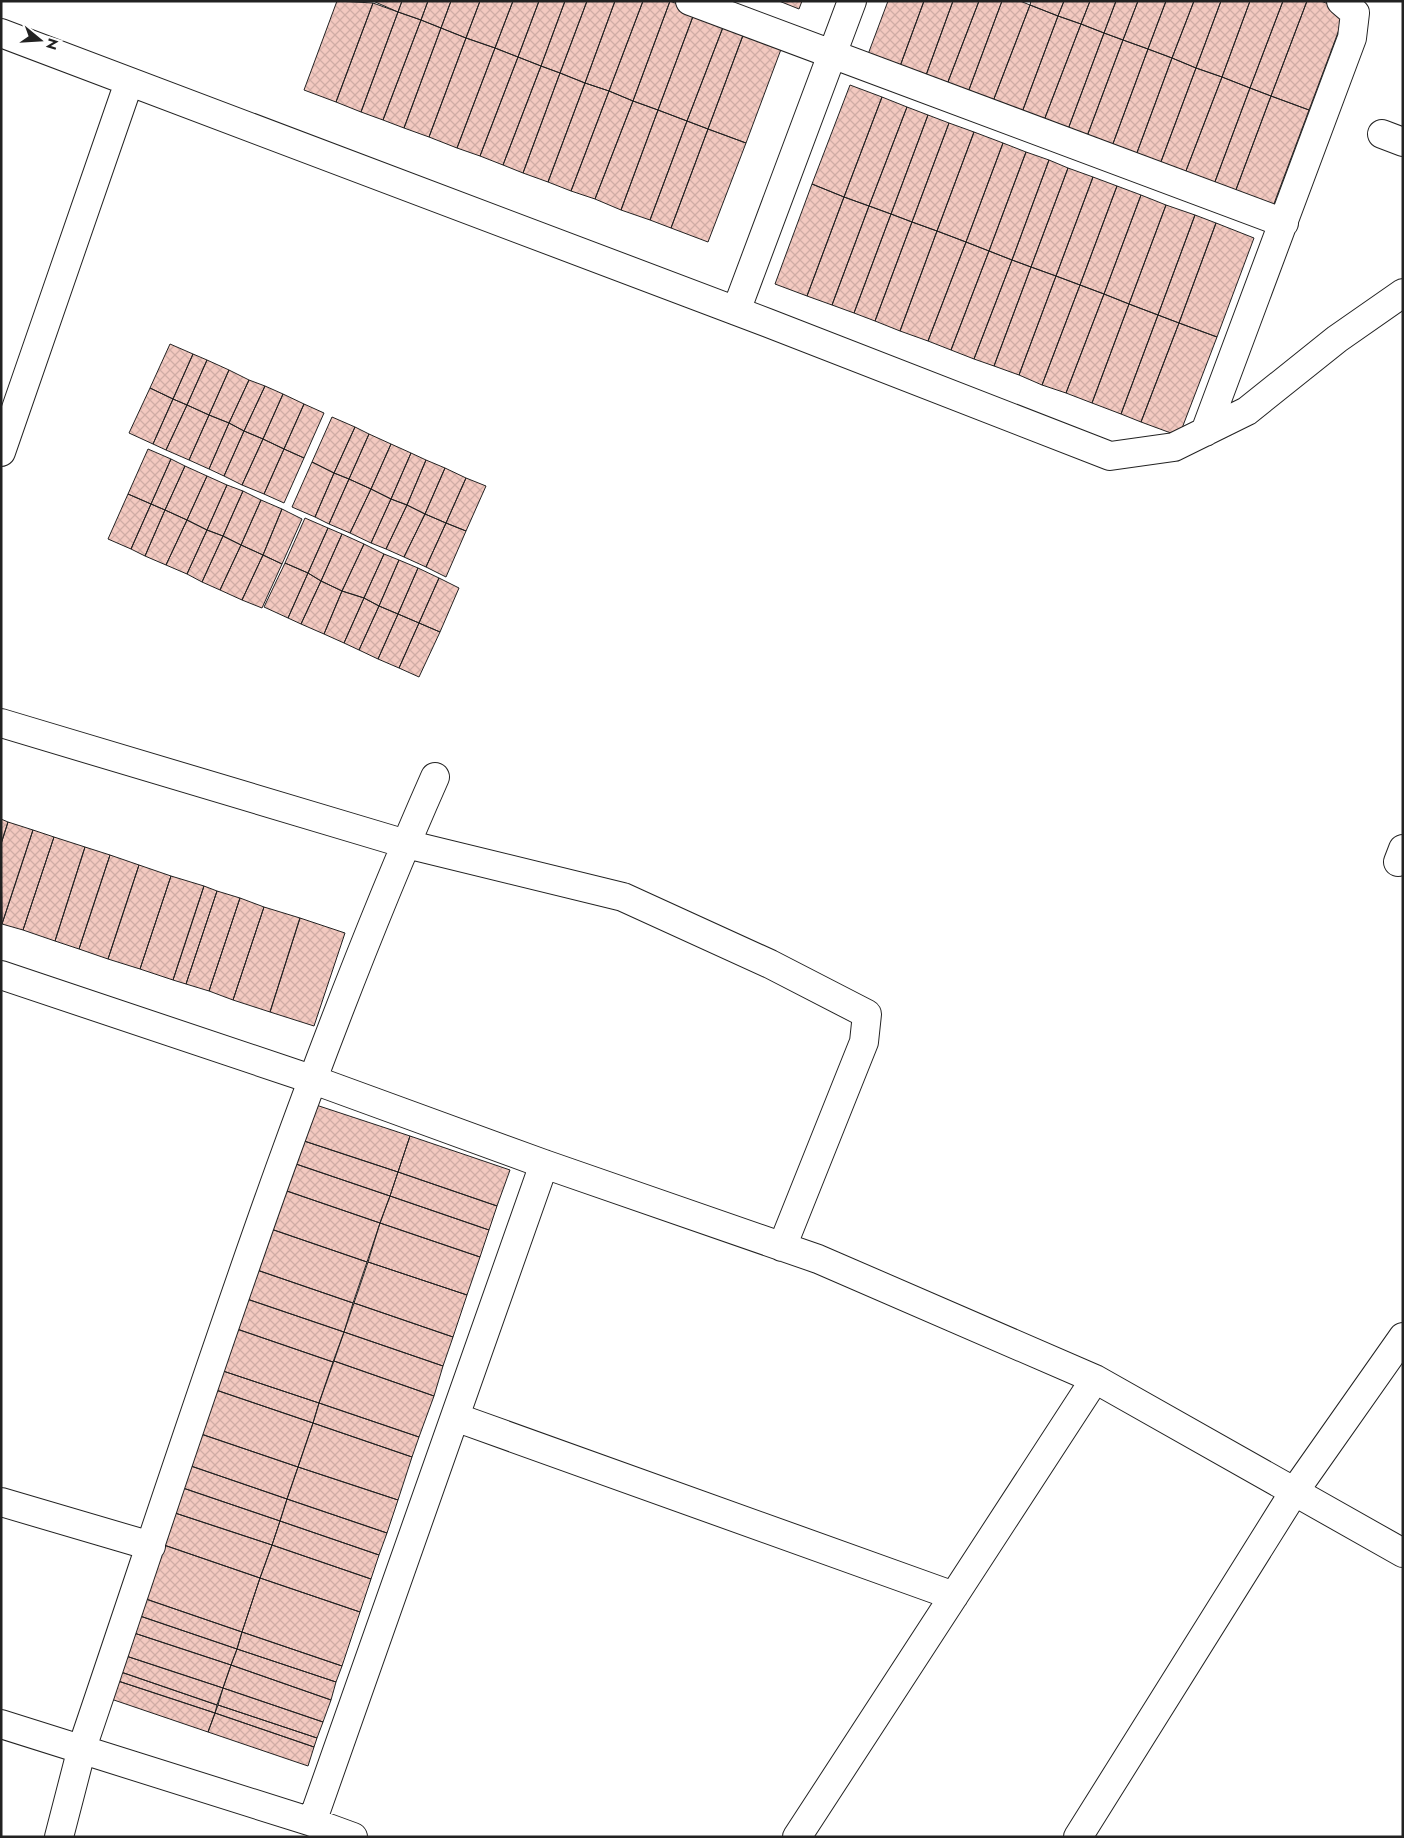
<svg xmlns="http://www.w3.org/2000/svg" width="1404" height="1838" viewBox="0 0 1404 1838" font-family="Jost,sans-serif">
<defs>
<pattern id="building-cross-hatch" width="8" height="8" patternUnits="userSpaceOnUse" patternTransform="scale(1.25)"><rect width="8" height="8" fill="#f3c9c0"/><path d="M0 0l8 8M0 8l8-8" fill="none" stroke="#d0aca5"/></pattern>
</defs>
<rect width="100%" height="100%" fill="#fff"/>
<path fill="url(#building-cross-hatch)" stroke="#222" d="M337 1 373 3 336 102 304 90Z
M373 1H402L398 12Z
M402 1H428L421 20 398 12Z
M428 1H451L441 28 421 20Z
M451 1H480L466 38 441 28Z
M480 1H513L495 48 466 38Z
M513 1H539L518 57 495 48Z
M539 1H565L541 66 518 57Z
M565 1H587L560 73 541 66Z
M587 1H615L585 83 560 73Z
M615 1H643L609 91 585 83Z
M643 1H670L633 101 609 91Z
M670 1 695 11 658 110 633 101Z
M779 1H802L799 9Z
M888 1H924L899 69 867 57Z
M924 1H953L925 78 899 69Z
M953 1H979L946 87 925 78Z
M979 1H1002L967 95 946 87Z
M1002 1H1020L1030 5 992 104 967 95Z
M1031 1H1064L1058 16 1030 5Z
M1064 1H1090L1081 24 1058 16Z
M1090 1H1116L1104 33 1081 24Z
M1116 1H1138L1123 40 1104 33Z
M1138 1H1166L1148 49 1123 40Z
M1166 1H1194L1172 58 1148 49Z
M1194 1H1221L1196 68 1172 58Z
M1221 1H1250L1222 77 1196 68Z
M1250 1H1283L1250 88 1222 77Z
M1283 1H1307L1271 96 1250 88Z
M1307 1H1321L1346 11 1309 110 1271 96Z
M373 3 398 12 361 112 336 102Z
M1030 5 1058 16 1021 115 992 104Z
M695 11 725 22 687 121 658 110Z
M398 12 421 20 383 120 361 112Z
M1058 16 1081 24 1043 123 1021 115Z
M421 20 441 28 404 128 383 120Z
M725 22 745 30 708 129 687 121Z
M1081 24 1104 33 1067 132 1043 123Z
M441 28 466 38 429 137 404 128Z
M745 30 783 44 746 143 708 129Z
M1104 33 1123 40 1086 139 1067 132Z
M466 38 495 48 457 148 429 137Z
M1123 40 1148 49 1111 149 1086 139Z
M495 48 518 57 480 156 457 148Z
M1148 49 1172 58 1135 158 1111 149Z
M518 57 541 66 503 165 480 156Z
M1172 58 1196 68 1159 167 1135 158Z
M541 66 560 73 523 173 503 165Z
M1196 68 1222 77 1184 176 1159 167Z
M560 73 585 83 548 182 523 173Z
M1222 77 1250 88 1213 187 1184 176Z
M585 83 609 91 571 191 548 182Z
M850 85 882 97 844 197 812 184Z
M1250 88 1271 96 1234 195 1213 187Z
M609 91 633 101 595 199 571 191Z
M1271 96 1309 110 1272 209 1234 195Z
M882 97 907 107 869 206 844 197Z
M633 101 658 110 621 210 595 199Z
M907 107 928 115 891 214 869 206Z
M658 110 687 121 650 220 621 210Z
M928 115 949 123 912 222 891 214Z
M687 121 708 129 671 228 650 220Z
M949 123 974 132 937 231 912 222Z
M708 129 746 143 708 242 671 228Z
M974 132 1003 143 966 242 937 231Z
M1003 143 1026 152 989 251 966 242Z
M1026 152 1049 160 1012 260 989 251Z
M1049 160 1068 168 1031 267 1012 260Z
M1068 168 1093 177 1056 276 1031 267Z
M1093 177 1117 186 1080 285 1056 276Z
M812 184 844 197 807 296 775 284Z
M1117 186 1141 195 1104 294 1080 285Z
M1141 195 1166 205 1129 304 1104 294Z
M844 197 869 206 832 305 807 296Z
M1166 205 1195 215 1158 315 1129 304Z
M869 206 891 214 854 313 832 305Z
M891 214 912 222 875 321 854 313Z
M1195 215 1216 223 1179 323 1158 315Z
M912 222 937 231 900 331 875 321Z
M1216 223 1254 238 1217 337 1179 323Z
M937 231 966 242 928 341 900 331Z
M966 242 989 251 951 350 928 341Z
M989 251 1012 260 974 359 951 350Z
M1012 260 1031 267 994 366 974 359Z
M1031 267 1056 276 1019 375 994 366Z
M1056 276 1080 285 1042 385 1019 375Z
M1080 285 1104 294 1066 393 1042 385Z
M1104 294 1129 304 1092 403 1066 393Z
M1129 304 1158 315 1121 414 1092 403Z
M1158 315 1179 323 1141 422 1121 414Z
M1179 323 1217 337 1179 436 1141 422Z
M170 344 193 354 173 399 150 388Z
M193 354 207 360 187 405 173 399Z
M207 360 229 370 209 415 187 405Z
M229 370 249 380 229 423 209 415Z
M249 380 265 386 244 431 229 423Z
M265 386 283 394 263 439 244 431Z
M150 388 173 399 153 444 129 433Z
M283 394 304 404 284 449 263 439Z
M173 399 187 405 166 450 153 444Z
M304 404 324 413 304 458 284 449Z
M187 405 209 415 189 460 166 450Z
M209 415 229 423 209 469 189 460Z
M332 417 355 427 334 473 312 462Z
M229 423 244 431 224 476 209 469Z
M355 427 369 434 349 479 334 473Z
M244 431 263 439 242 485 224 476Z
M369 434 391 444 371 489 349 479Z
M263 439 284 449 264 494 242 485Z
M391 444 411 453 391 499 371 489Z
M148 449 171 459 151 504 128 494Z
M284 449 304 458 284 503 264 494Z
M411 453 426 460 407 505 391 499Z
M171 459 185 466 165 510 151 504Z
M426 460 445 468 425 514 407 505Z
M312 462 334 473 315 517 292 507Z
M185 466 207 476 187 520 165 510Z
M445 468 466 478 446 523 425 514Z
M334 473 349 479 329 524 315 517Z
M207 476 227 485 207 530 187 520Z
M466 478 486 486 466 531 446 523Z
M349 479 371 489 350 533 329 524Z
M227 485 243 491 223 536 207 530Z
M371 489 391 499 371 543 350 533Z
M243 491 261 500 241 545 223 536Z
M128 494 151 504 131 549 108 539Z
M391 499 407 505 386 549 371 543Z
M261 500 282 509 263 555 241 545Z
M151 504 165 510 145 556 131 549Z
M407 505 425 514 404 557 386 549Z
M282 509 302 519 282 564 263 555Z
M165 510 187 520 166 565 145 556Z
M425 514 446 523 426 567 404 557Z
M305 518 328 528 308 573 285 563Z
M187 520 207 530 187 574 166 565Z
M446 523 466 531 446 577 426 567Z
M328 528 342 534 321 581 308 573Z
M207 530 223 536 202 582 187 574Z
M342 534 364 544 342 591 321 581Z
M223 536 241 545 220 590 202 582Z
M364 544 384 554 364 598 342 591Z
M241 545 263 555 242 600 220 590Z
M384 554 399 560 379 606 364 598Z
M263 555 282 564 262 608 242 600Z
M399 560 418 568 398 614 379 606Z
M285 563 308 573 288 618 264 607Z
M418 568 439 578 419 623 398 614Z
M308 573 321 581 301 624 288 618Z
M439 578 459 588 440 632 419 623Z
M321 581 342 591 324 634 301 624Z
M342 591 364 598 344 643 324 634Z
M364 598 379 606 359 650 344 643Z
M379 606 398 614 378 659 359 650Z
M398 614 419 623 399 668 378 659Z
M419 623 440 632 419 677 399 668Z
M1 819 8 822 1 844Z
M8 822 33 830 2 924 1 844Z
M33 830 54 837 23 930 2 924Z
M54 837 85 847 55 941 23 930Z
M85 847 110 855 79 949 55 941Z
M110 855 139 865 108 959 79 949Z
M139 865 171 876 140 969 108 959Z
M171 876 204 886 173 980 140 969Z
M204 886 217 891 186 984 173 980Z
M217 891 240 898 209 991 186 984Z
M240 898 264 907 233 1000 209 991Z
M264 907 300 918 270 1012 233 1000Z
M300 918 345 933 314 1026 270 1012Z
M310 1103 410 1136 398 1172 298 1139Z
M410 1136 510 1170 497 1206 398 1172Z
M298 1139 398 1172 390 1196 290 1162Z
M290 1162 390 1196 380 1223 281 1189Z
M398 1172 497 1206 489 1230 390 1196Z
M281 1189 380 1223 367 1262 268 1228Z
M390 1196 489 1230 480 1257 380 1223Z
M380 1223 480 1257 467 1295 368 1262Z
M268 1228 367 1262 353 1303 254 1269Z
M368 1262 467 1295 453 1337 354 1303Z
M254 1269 353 1303 344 1332 244 1298Z
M244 1298 344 1332 333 1362 234 1328Z
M354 1303 453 1337 443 1366 344 1332Z
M234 1328 333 1362 319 1403 220 1370Z
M344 1332 443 1366 434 1396 334 1361Z
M334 1361 434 1396 419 1437 319 1403Z
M220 1370 319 1403 313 1423 213 1389Z
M213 1389 313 1423 298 1467 198 1433Z
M319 1403 419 1437 412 1457 313 1423Z
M313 1423 412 1457 398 1500 298 1467Z
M198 1433 298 1467 287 1499 188 1465Z
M188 1465 287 1499 280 1521 180 1487Z
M298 1467 398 1500 387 1533 287 1499Z
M180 1487 280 1521 272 1545 172 1512Z
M287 1499 387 1533 379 1555 280 1521Z
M172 1512 272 1545 260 1578 161 1544Z
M280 1521 379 1555 371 1579 272 1545Z
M161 1544 260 1578 242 1632 143 1598Z
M272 1545 371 1579 360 1612 260 1578Z
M260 1578 360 1612 342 1666 242 1632Z
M143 1598 242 1632 237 1649 137 1615Z
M137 1615 237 1649 231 1665 131 1632Z
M131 1632 231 1665 223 1688 123 1655Z
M242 1632 342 1666 336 1682 237 1649Z
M237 1649 336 1682 331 1700 231 1665Z
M123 1655 223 1688 217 1705 118 1671Z
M231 1665 331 1700 323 1722 223 1688Z
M118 1671 217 1705 215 1713 115 1680Z
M115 1680 215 1713 208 1732 108 1698Z
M223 1688 323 1722 317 1738 218 1705Z
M218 1705 317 1738 314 1747 215 1713Z
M215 1713 314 1747 308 1766 208 1732Z"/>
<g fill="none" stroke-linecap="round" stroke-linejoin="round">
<defs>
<path id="minor" d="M690 1 1284 223
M1 33 768 323 1110 456 1174 447 1247 411 1337 339 1403 293
M1382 134 1403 142
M736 311 852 1
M1205 432 1352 38 1355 13 1341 1
M1 452 129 82
M1 723 406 844 623 897 770 964 867 1014 864 1042 782 1247
M1398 862 1403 849
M1 975 311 1079 544 1164 818 1259 1095 1379 1403 1553
M455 1417 954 1596
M1 1502 151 1546
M1 1724 312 1822 353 1837
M312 1822 544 1164
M59 1837 82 1748C193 1422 296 1092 435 777
M797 1837 1095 1379
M1078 1837 1294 1492 1403 1337"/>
</defs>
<use href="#minor" stroke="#222" stroke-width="30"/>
<use href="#minor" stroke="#fff" stroke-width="28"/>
</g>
<rect width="1404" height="1838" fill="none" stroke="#222222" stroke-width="5"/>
<g transform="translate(40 40) rotate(108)" stroke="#ffffff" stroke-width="4" paint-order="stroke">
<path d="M0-4L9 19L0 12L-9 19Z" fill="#222222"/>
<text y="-8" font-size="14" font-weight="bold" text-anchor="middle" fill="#222222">N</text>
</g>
</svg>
